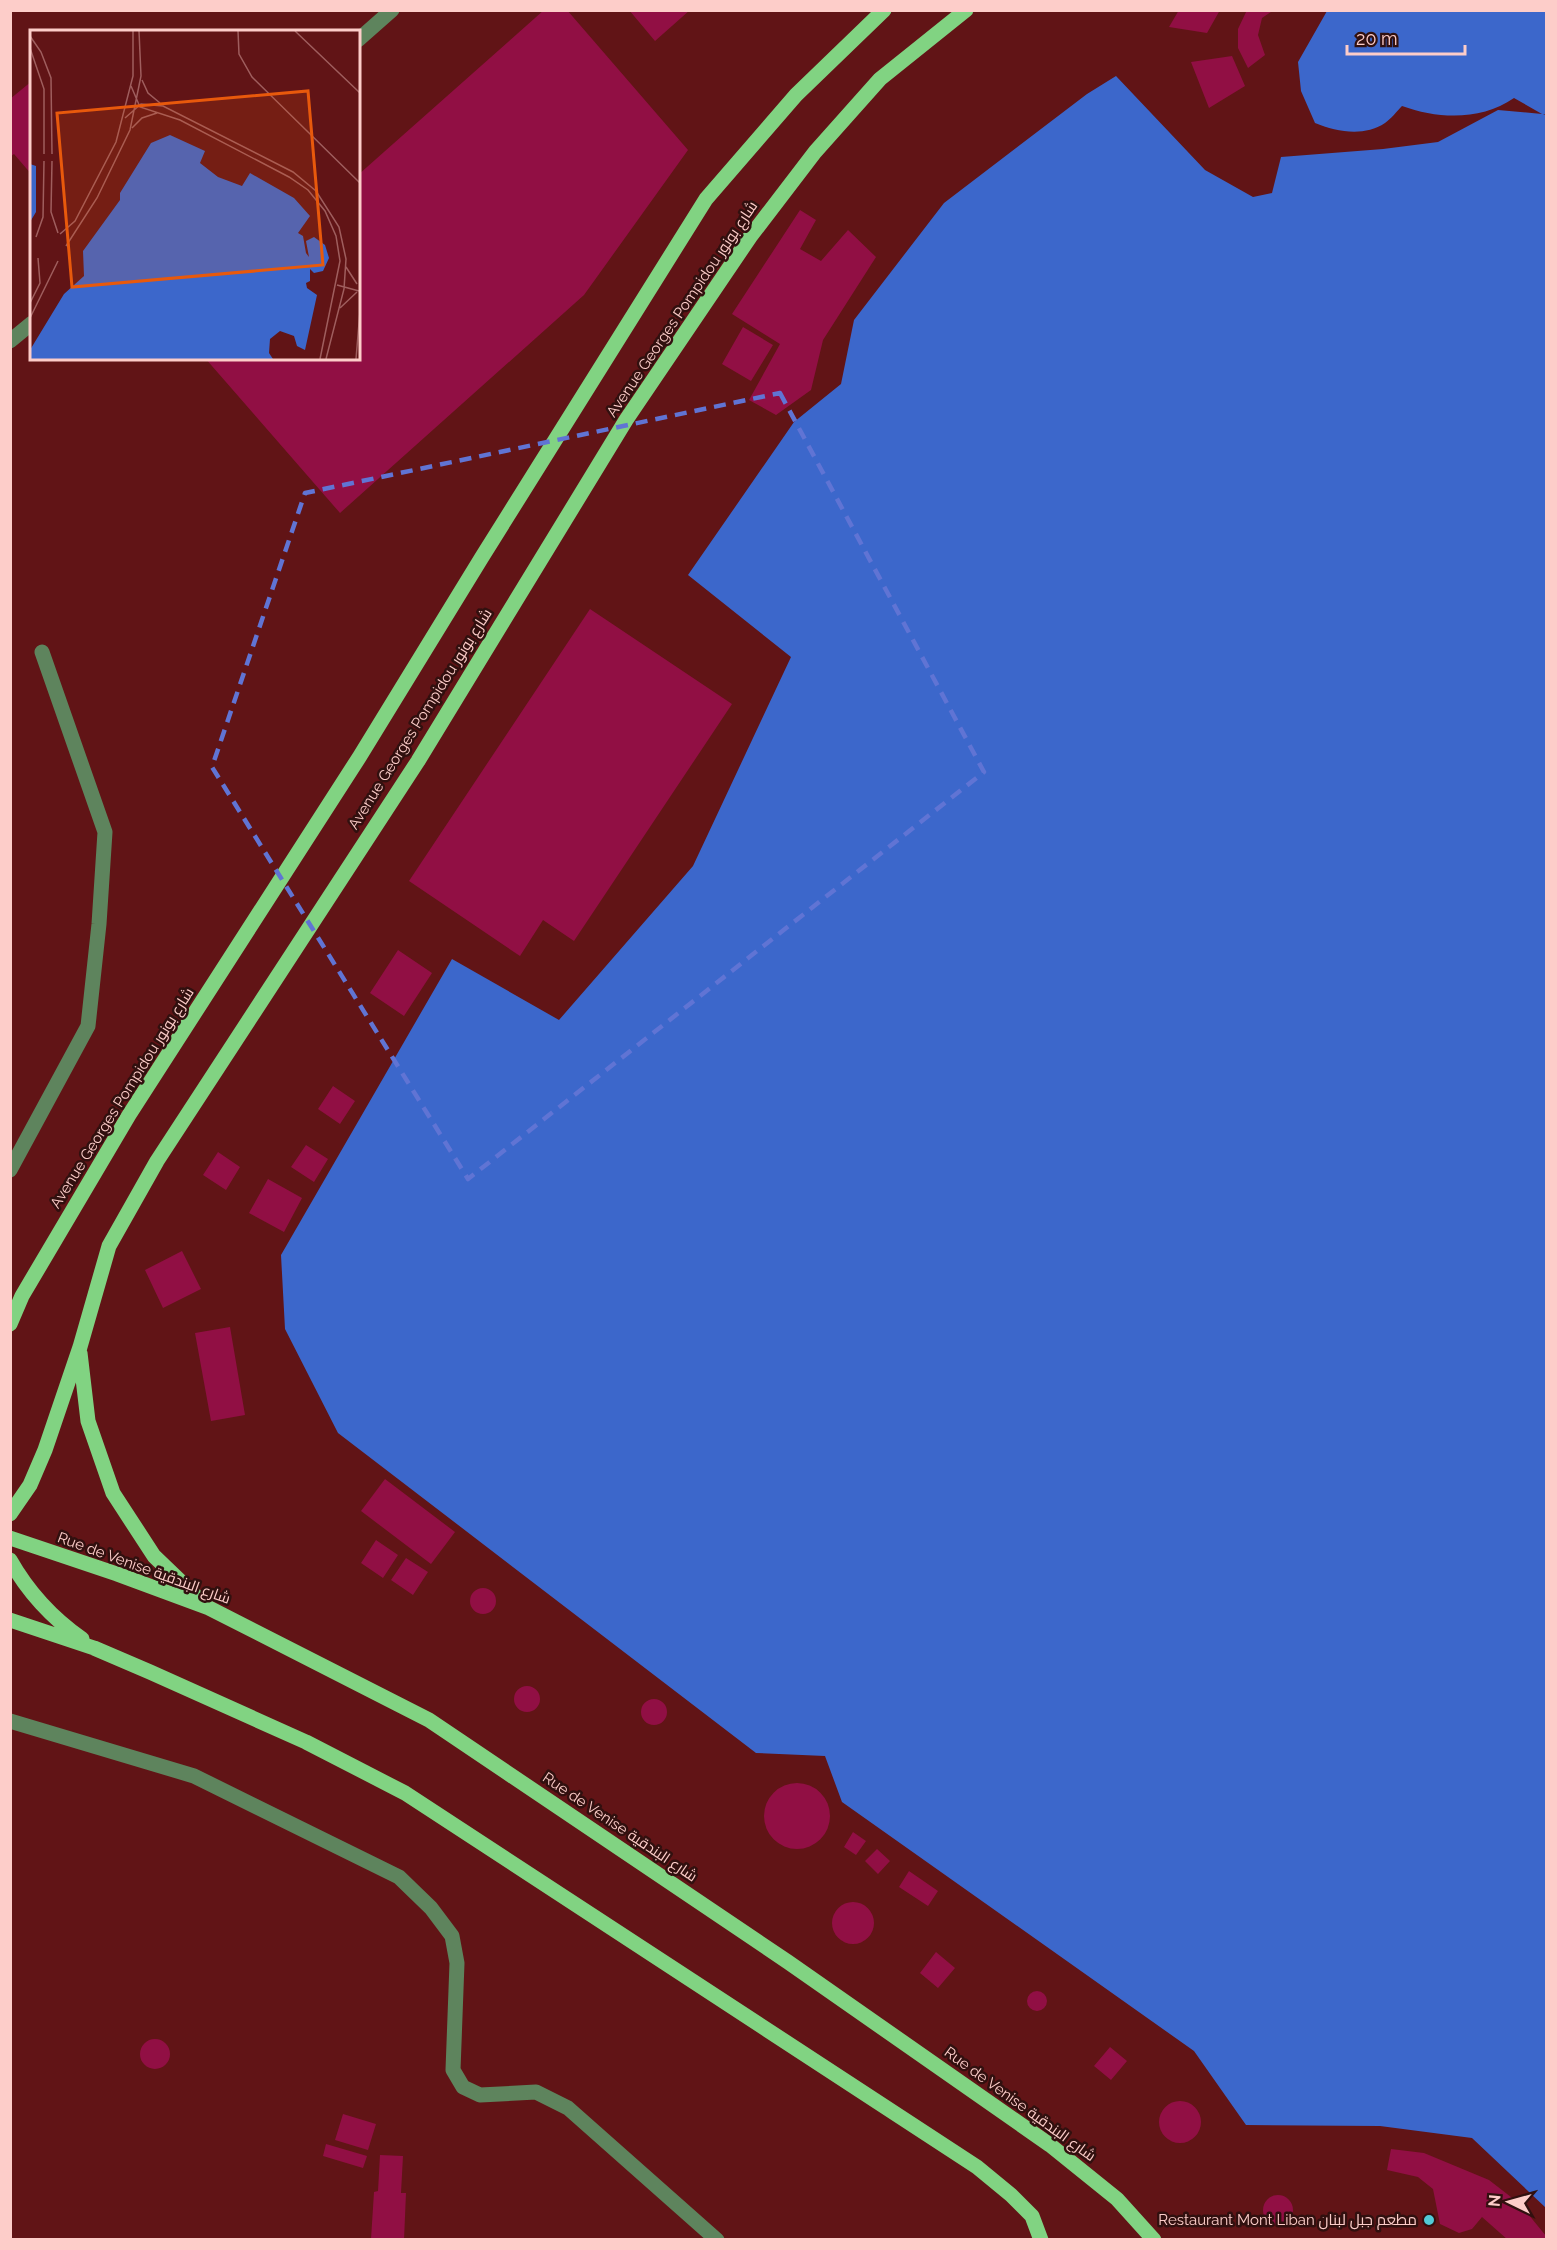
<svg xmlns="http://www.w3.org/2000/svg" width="1557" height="2250" viewBox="0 0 1557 2250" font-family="Raleway,Cairo,sans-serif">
<rect width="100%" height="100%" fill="#611416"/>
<path fill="#3c67cb" d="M1327 11H1546V114H1543L1546 115V2208L1472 2138 1380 2126 1246 2125 1194 2051 842 1802 825 1756 756 1753 338 1433 285 1329 281 1255 452 959 559 1020 693 866 791 657 688 575 794 422 841 384 854 320 944 203 1087 94 1116 76 1205 170 1253 197 1272 193 1281 157 1383 149 1438 142 1498 110 1542 114 1514 98C1481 121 1438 119 1402 106 1397 111 1391 119 1385 123 1364 137 1337 132 1315 123L1301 91 1298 62Z"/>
<path fill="#910f44" d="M544 10H567L688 150 584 295 340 513 205 358H358V175Z
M629 10H690L655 41Z
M1179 10H1220L1207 33 1169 27Z
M1247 10H1274L1262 18 1258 35 1265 55 1248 68 1238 48V29Z
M1232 56 1245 86 1209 108 1191 62Z
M32 81V175L14 154 10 157V99Z
M800 210 816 220 800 249 821 261 848 230 876 257 823 340 811 390 776 415 749 400 780 344 732 314Z
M743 327 773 345 751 381 722 364Z
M590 609 732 704 574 941 543 920 520 956 409 881Z
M398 950 432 973 404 1016 370 993Z
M333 1086 355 1101 340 1124 318 1109Z
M306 1145 328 1159 314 1182 291 1167Z
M218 1152 240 1167 226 1190 203 1175Z
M268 1179 302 1198 284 1232 249 1213Z
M182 1251 201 1289 163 1308 145 1270Z
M230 1327 245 1415 211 1421 195 1333Z
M385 1479 455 1532 431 1564 361 1511Z
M376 1540 398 1555 383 1578 361 1563Z
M406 1558 428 1572 413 1595 391 1580Z
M470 1601a13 13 0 1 1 26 0a13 13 0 1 1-26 0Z
M514 1699a13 13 0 1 1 26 0a13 13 0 1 1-26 0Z
M641 1712a13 13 0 1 1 26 0a13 13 0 1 1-26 0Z
M764 1816a33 33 0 1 1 66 0a33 33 0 1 1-66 0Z
M853 1832 866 1841 856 1855 844 1847Z
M877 1849 890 1861 878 1874 865 1861Z
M909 1871 938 1891 928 1906 899 1887Z
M832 1923a21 21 0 1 1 42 0a21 21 0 1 1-42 0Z
M936 1952 955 1968 938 1988 920 1973Z
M1027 2001a10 10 0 1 1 20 0a10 10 0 1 1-20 0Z
M140 2054a15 15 0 1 1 30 0a15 15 0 1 1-30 0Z
M1110 2047 1127 2061 1111 2080 1094 2066Z
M1159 2122a21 21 0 1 1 42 0a21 21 0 1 1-42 0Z
M343 2114 376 2124 368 2150 335 2140Z
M326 2144 367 2156 363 2168 323 2156Z
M1391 2149 1424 2153 1489 2180 1520 2204 1546 2236V2240H1508L1482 2217 1472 2229 1459 2233 1440 2224 1433 2189 1418 2177 1387 2170Z
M380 2155 403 2156 401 2193H406L404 2240 371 2239 374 2192 378 2191Z
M1263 2210a15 15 0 1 1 30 0a15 15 0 1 1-30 0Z"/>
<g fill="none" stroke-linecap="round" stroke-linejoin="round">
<path stroke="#5e845d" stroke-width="15" d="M358 40 392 10
M10 341 32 323
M10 1170 88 1026 99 924 105 832 42 652
M10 1721 194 1776 399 1877 431 1908 452 1936 457 1963 453 2070 463 2087 480 2095 536 2092 568 2108 717 2240"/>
<path stroke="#81d382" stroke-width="15" d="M10 1324 22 1296 129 1115 360 756 482 557 706 199 796 95 884 10
M80 1353 88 1421 113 1493 154 1556 203 1603
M10 1514 30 1485 45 1450 80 1347 109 1246 157 1161 418 761 626 420 750 237 815 152 880 79 966 10
M10 1538 117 1574 209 1608 429 1720 788 1962 1050 2145 1117 2199 1154 2240
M10 1560C28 1592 52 1618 82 1639
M10 1620 94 1648 150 1672 306 1742 405 1793 977 2167 1011 2195 1032 2216 1041 2240"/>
</g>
<path fill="none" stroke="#6074d4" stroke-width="4.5" stroke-dasharray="12 8" stroke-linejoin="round" d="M780 393 984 772 468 1179 212 767 305 493Z"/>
<circle fill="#52cbd7" stroke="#31100f" stroke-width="2" cx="1429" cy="2220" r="6"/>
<g text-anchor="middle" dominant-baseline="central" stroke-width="5" stroke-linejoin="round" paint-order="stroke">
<g font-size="15" fill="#fdcdc9" stroke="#31100f">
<text transform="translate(682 309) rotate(-56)">Avenue Georges Pompidou شارع بونور</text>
<text transform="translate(420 719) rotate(-58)">Avenue Georges Pompidou شارع بونور</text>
<text transform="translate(122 1098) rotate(-58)">Avenue Georges Pompidou شارع بونور</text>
<text transform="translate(144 1568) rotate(20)">Rue de Venise شارع البندقية</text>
<text transform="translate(620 1827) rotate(34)">Rue de Venise شارع البندقية</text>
<text transform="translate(1020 2104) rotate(36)">Rue de Venise شارع البندقية</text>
</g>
<g font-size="15" fill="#fdcdc9" stroke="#31100f" text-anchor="end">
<text x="1417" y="2220">Restaurant Mont Liban مطعم جبل لبنان</text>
</g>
</g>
<g transform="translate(30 30)">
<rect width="330" height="330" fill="#611416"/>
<path d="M140 105 175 121 170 133 188 147 212 156 220 143 264 168 280 186 268 203 273 206 276 223 279 227 276 211 284 207 295 215 299 228 293 241 284 243 280 239V251L276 253 277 258 287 265 275 320 267 316 264 306 250 301 240 309 239 323 243 329H0V320L34 264 54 246 53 221 90 170V163L121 113ZM0 134 6 136V182L0 192Z" fill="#3c67cb"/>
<path fill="none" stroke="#9f5e5e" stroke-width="1.5" d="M208 1 209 24 222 47 330 153M265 1 330 63M0 6 11 22 21 48 22 124M0 18 14 59V124M112 50 118 63 130 73M101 56 110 77 150 90 259 147 278 160 295 181 306 206 310 231 290 329M95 88 111 74 133 76 263 142 286 161 309 197 316 229 314 259 296 329M102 98 112 88 127 83M22 131 21 182 28 203M30 204 45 191 86 112 103 46V1M6 207 13 187 14 131M36 216 67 168 100 100 111 46 109 1M316 237 327 254M307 255 329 261M0 273 10 253 8 228M310 278 327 262M0 288 28 231M326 329 330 281"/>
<path fill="#e8590c" fill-opacity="0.15" stroke="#e8590c" stroke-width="3" d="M278 61 293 235 42 257 27 83Z"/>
<rect width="330" height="330" fill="none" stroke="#fdcdc9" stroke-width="3"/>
</g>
<rect width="1557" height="2250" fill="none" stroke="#fdcdc9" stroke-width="24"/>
<g transform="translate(1509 2202) rotate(275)" stroke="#31100f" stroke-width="4.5" paint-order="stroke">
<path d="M0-4.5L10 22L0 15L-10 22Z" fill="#fdcdc9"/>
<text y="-9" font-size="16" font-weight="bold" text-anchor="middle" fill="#fdcdc9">N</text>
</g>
<path d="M1347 45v9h118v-9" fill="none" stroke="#fdcdc9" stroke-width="3"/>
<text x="1356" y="45" font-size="18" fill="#fdcdc9" stroke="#31100f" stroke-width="4.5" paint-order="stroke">20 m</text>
</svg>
